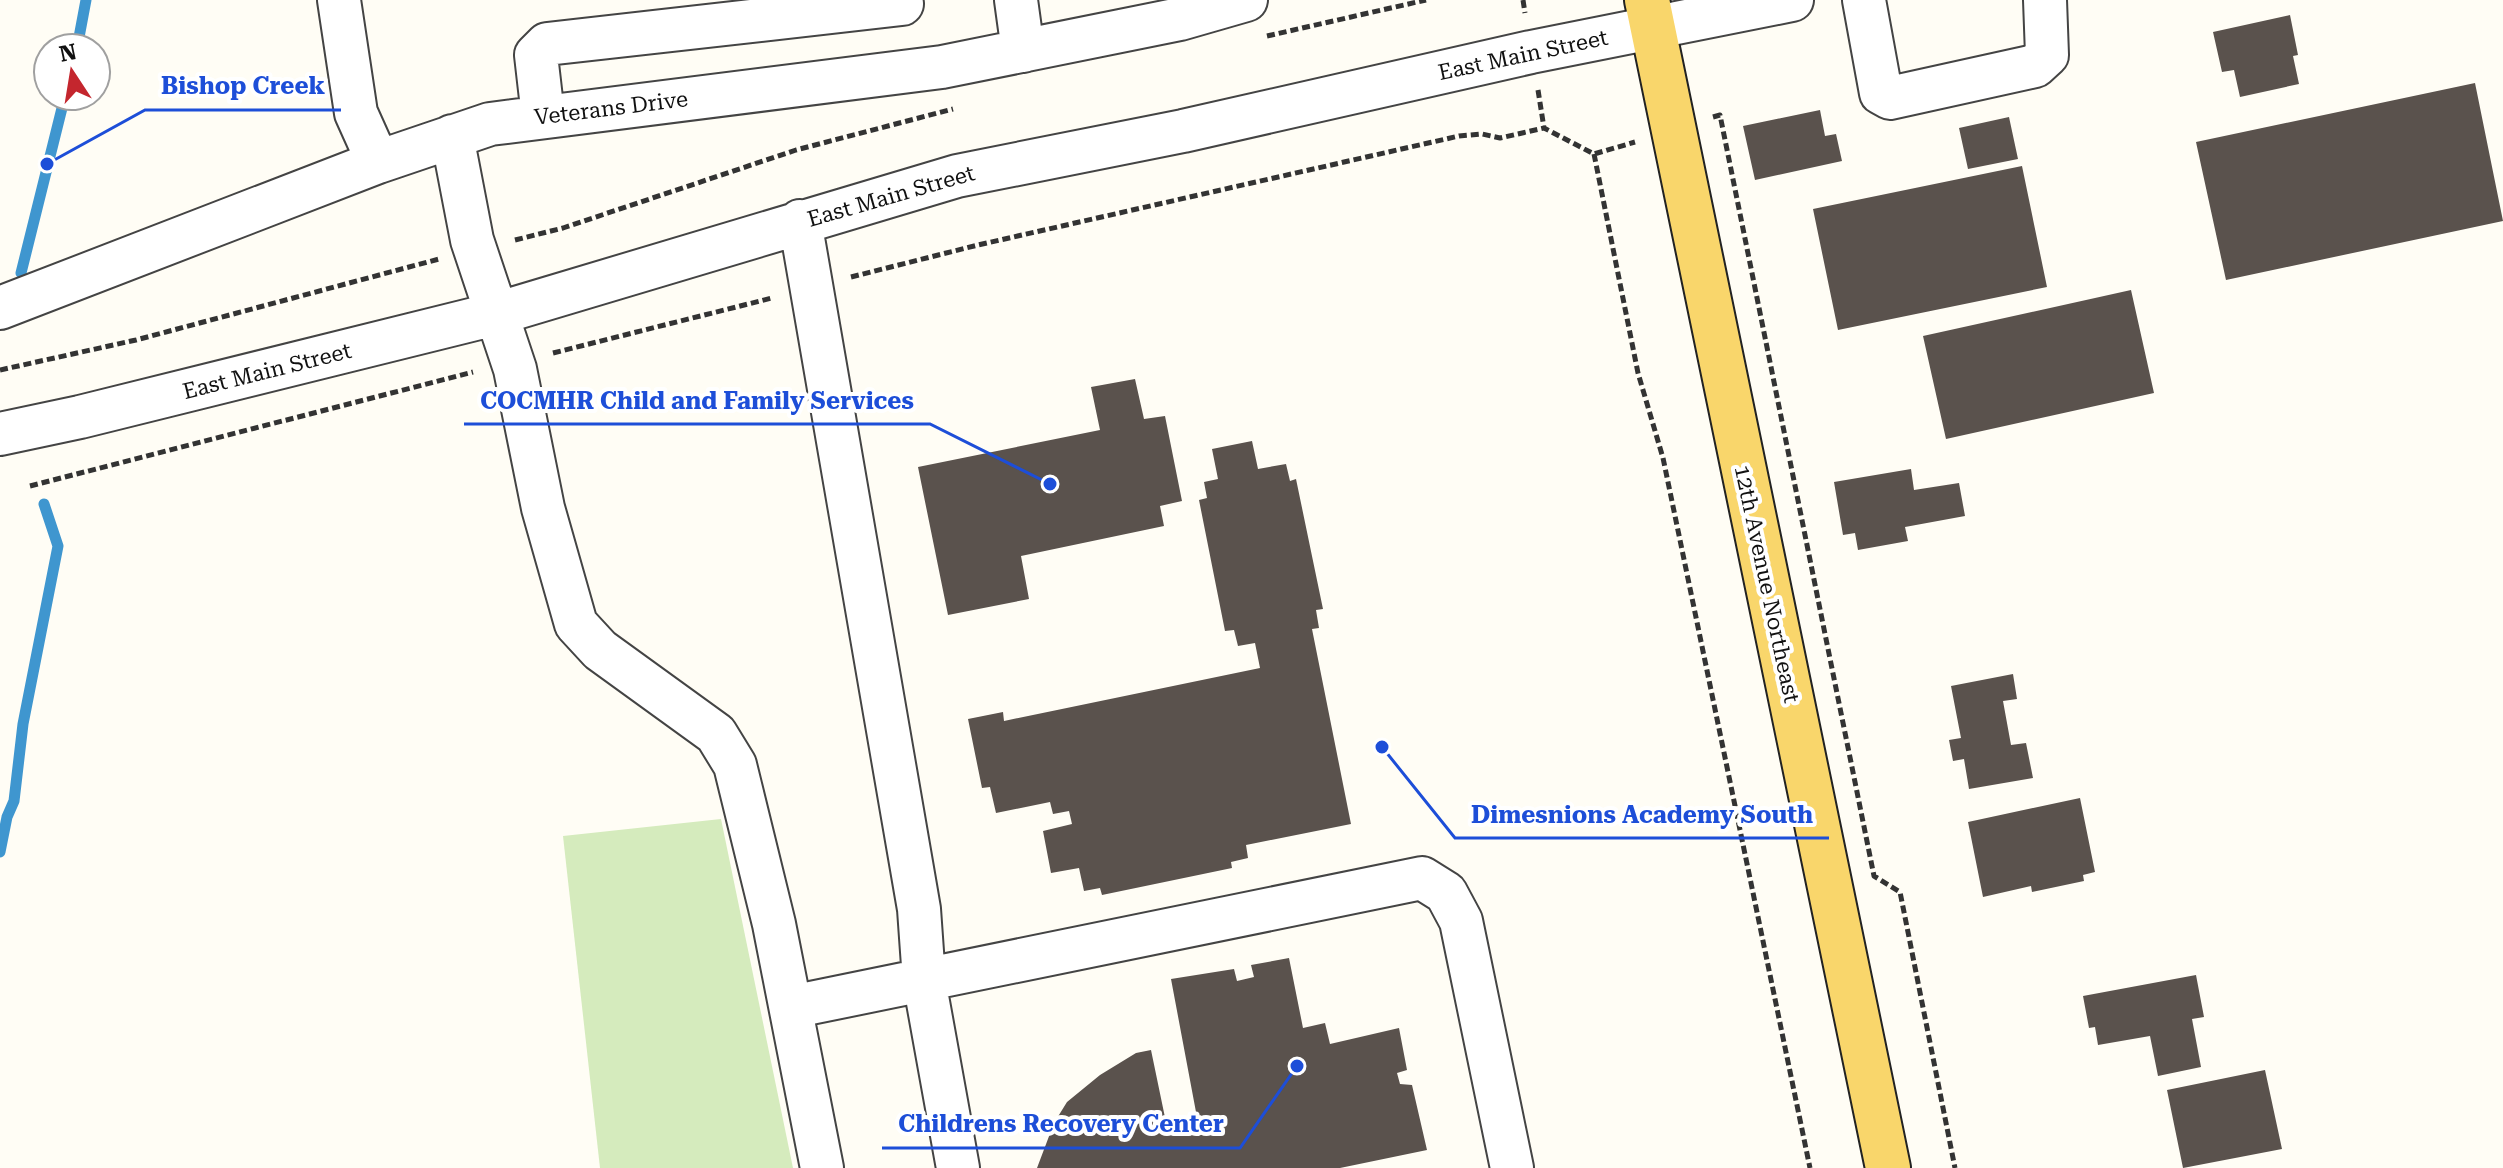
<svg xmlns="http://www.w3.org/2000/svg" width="2503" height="1168" viewBox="0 0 2503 1168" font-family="'Roboto Serif',serif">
<rect width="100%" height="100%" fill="#fffdf5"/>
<path fill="#d5ebbd" d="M721 819 793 1168H600L563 836Z"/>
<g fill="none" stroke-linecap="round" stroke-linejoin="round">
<path stroke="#3f96cf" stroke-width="11" d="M77 48 86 0
M21 273 65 96
M0 852 7 817 14 801 23 724 58 546 44 504"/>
</g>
<path fill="#5a524d" d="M2290 15 2298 55 2293 56 2299 84 2240 97 2234 70 2222 72 2213 32Z
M2475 83 2503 221 2226 280 2196 142Z
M1820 110 1825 136 1836 134 1842 161 1755 180 1743 126Z
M2009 117 2018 159 1968 169 1959 128Z
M2022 166 2047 287 1838 330 1813 209Z
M2131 290 2154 393 1946 439 1923 336Z
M1135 379 1144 419 1165 416 1182 501 1160 506 1164 526 1021 556 1029 599 948 615 918 467 1100 430 1091 387Z
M1252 441 1258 469 1286 464 1290 481 1296 479 1323 609 1316 610 1319 628 1312 629 1351 824 1246 845 1248 858 1231 862 1232 868 1102 895 1100 888 1084 891 1079 868 1051 873 1043 831 1072 824 1069 811 1053 814 1050 802 996 813 990 787 982 788 968 719 1003 712 1004 721 1260 668 1255 643 1238 646 1234 630 1225 631 1199 500 1207 498 1204 482 1218 479 1212 449Z
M1911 469 1914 490 1959 483 1965 516 1905 527 1908 541 1858 550 1855 533 1843 535 1834 482Z
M2013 674 2017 699 2003 701 2011 745 2026 743 2033 778 1969 789 1964 759 1953 761 1949 740 1961 738 1951 686Z
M2080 798 2095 872 2083 875 2084 881 2032 892 2031 886 1983 897 1968 822Z
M1289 958 1303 1028 1325 1023 1330 1044 1399 1028 1407 1070 1397 1073 1400 1084 1412 1085 1427 1150 1340 1168H1037L1054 1123 1067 1102 1100 1075 1136 1053 1151 1050 1168 1132 1199 1128 1171 979 1234 969 1237 981 1254 977 1251 965Z
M2196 975 2204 1017 2192 1019 2201 1067 2158 1076 2150 1036 2098 1045 2095 1027 2089 1028 2083 996Z
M2265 1070 2282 1149 2183 1168 2167 1090Z"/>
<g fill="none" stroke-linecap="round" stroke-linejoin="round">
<defs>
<path id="minor" d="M339 0 356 113 378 162
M1016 0 1023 51
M1864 0 1881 93 1890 98 2035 66 2047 55 2045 0
M543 116 536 55 547 44 902 4
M452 136 472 240 515 369 543 508 576 624 600 650 716 734 735 765 774 924 822 1168
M800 221 919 909 924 980 958 1168
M0 308 378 162 490 124 942 67 1180 19 1246 0
M0 434 80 417 499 313 957 176 1183 131 1531 52 1792 0
M791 1007 1422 878 1446 893 1461 921 1512 1168"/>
<path id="major" d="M1647 0 1888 1168"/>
</defs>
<use href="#minor" stroke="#444" stroke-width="46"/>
<use href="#major" stroke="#222" stroke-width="48"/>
<path stroke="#333" stroke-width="5" stroke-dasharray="8 4" stroke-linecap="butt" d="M1523 0 1525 13
M1267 36 1426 0
M1538 90 1544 128
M1713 117 1720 115 1874 876 1900 892 1955 1168
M1594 154 1638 373 1663 458 1810 1168
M515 240 563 228 796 150 953 109
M851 277 978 245 1459 136 1482 134 1500 138 1544 128 1594 154 1635 142
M553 353 772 298
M0 370 136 340 439 259
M30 486 473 372"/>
<use href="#minor" stroke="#fff" stroke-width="42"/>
<use href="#major" stroke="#f9d66b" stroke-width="44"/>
</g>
<g text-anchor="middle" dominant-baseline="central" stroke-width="8" stroke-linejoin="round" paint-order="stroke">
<g font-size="22" fill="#111" stroke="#fff">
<text transform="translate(1523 55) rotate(-12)">East Main Street</text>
<text transform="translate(611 108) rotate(-7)">Veterans Drive</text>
<text transform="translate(891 196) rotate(-16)">East Main Street</text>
<text transform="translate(267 371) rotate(-14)">East Main Street</text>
<text transform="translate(1767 584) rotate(78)">12th Avenue Northeast</text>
</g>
</g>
<path fill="none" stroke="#1d4ed8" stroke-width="3" d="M47 164L145 110H341M1050 484L930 424H464M1382 747L1455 838H1829M1297 1066L1240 1148H882"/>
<g fill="#1d4ed8" stroke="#fff" stroke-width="3">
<circle cx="47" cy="164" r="8"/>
<circle cx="1050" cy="484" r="8"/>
<circle cx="1382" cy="747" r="8"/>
<circle cx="1297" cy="1066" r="8"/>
</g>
<g font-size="24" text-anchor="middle" font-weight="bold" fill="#1d4ed8" stroke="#fff" stroke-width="8" stroke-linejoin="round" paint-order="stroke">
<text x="243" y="94">Bishop Creek</text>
<text x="697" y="409">COCMHR Child and Family Services</text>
<text x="1642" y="823">Dimesnions Academy South</text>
<text x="1061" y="1132">Childrens Recovery Center</text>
</g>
<g transform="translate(72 72) rotate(348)"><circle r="38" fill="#ffffff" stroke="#a0a0a0" stroke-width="2"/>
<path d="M0-6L14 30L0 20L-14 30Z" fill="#c4262e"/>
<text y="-12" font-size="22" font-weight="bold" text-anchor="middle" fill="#111111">N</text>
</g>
</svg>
